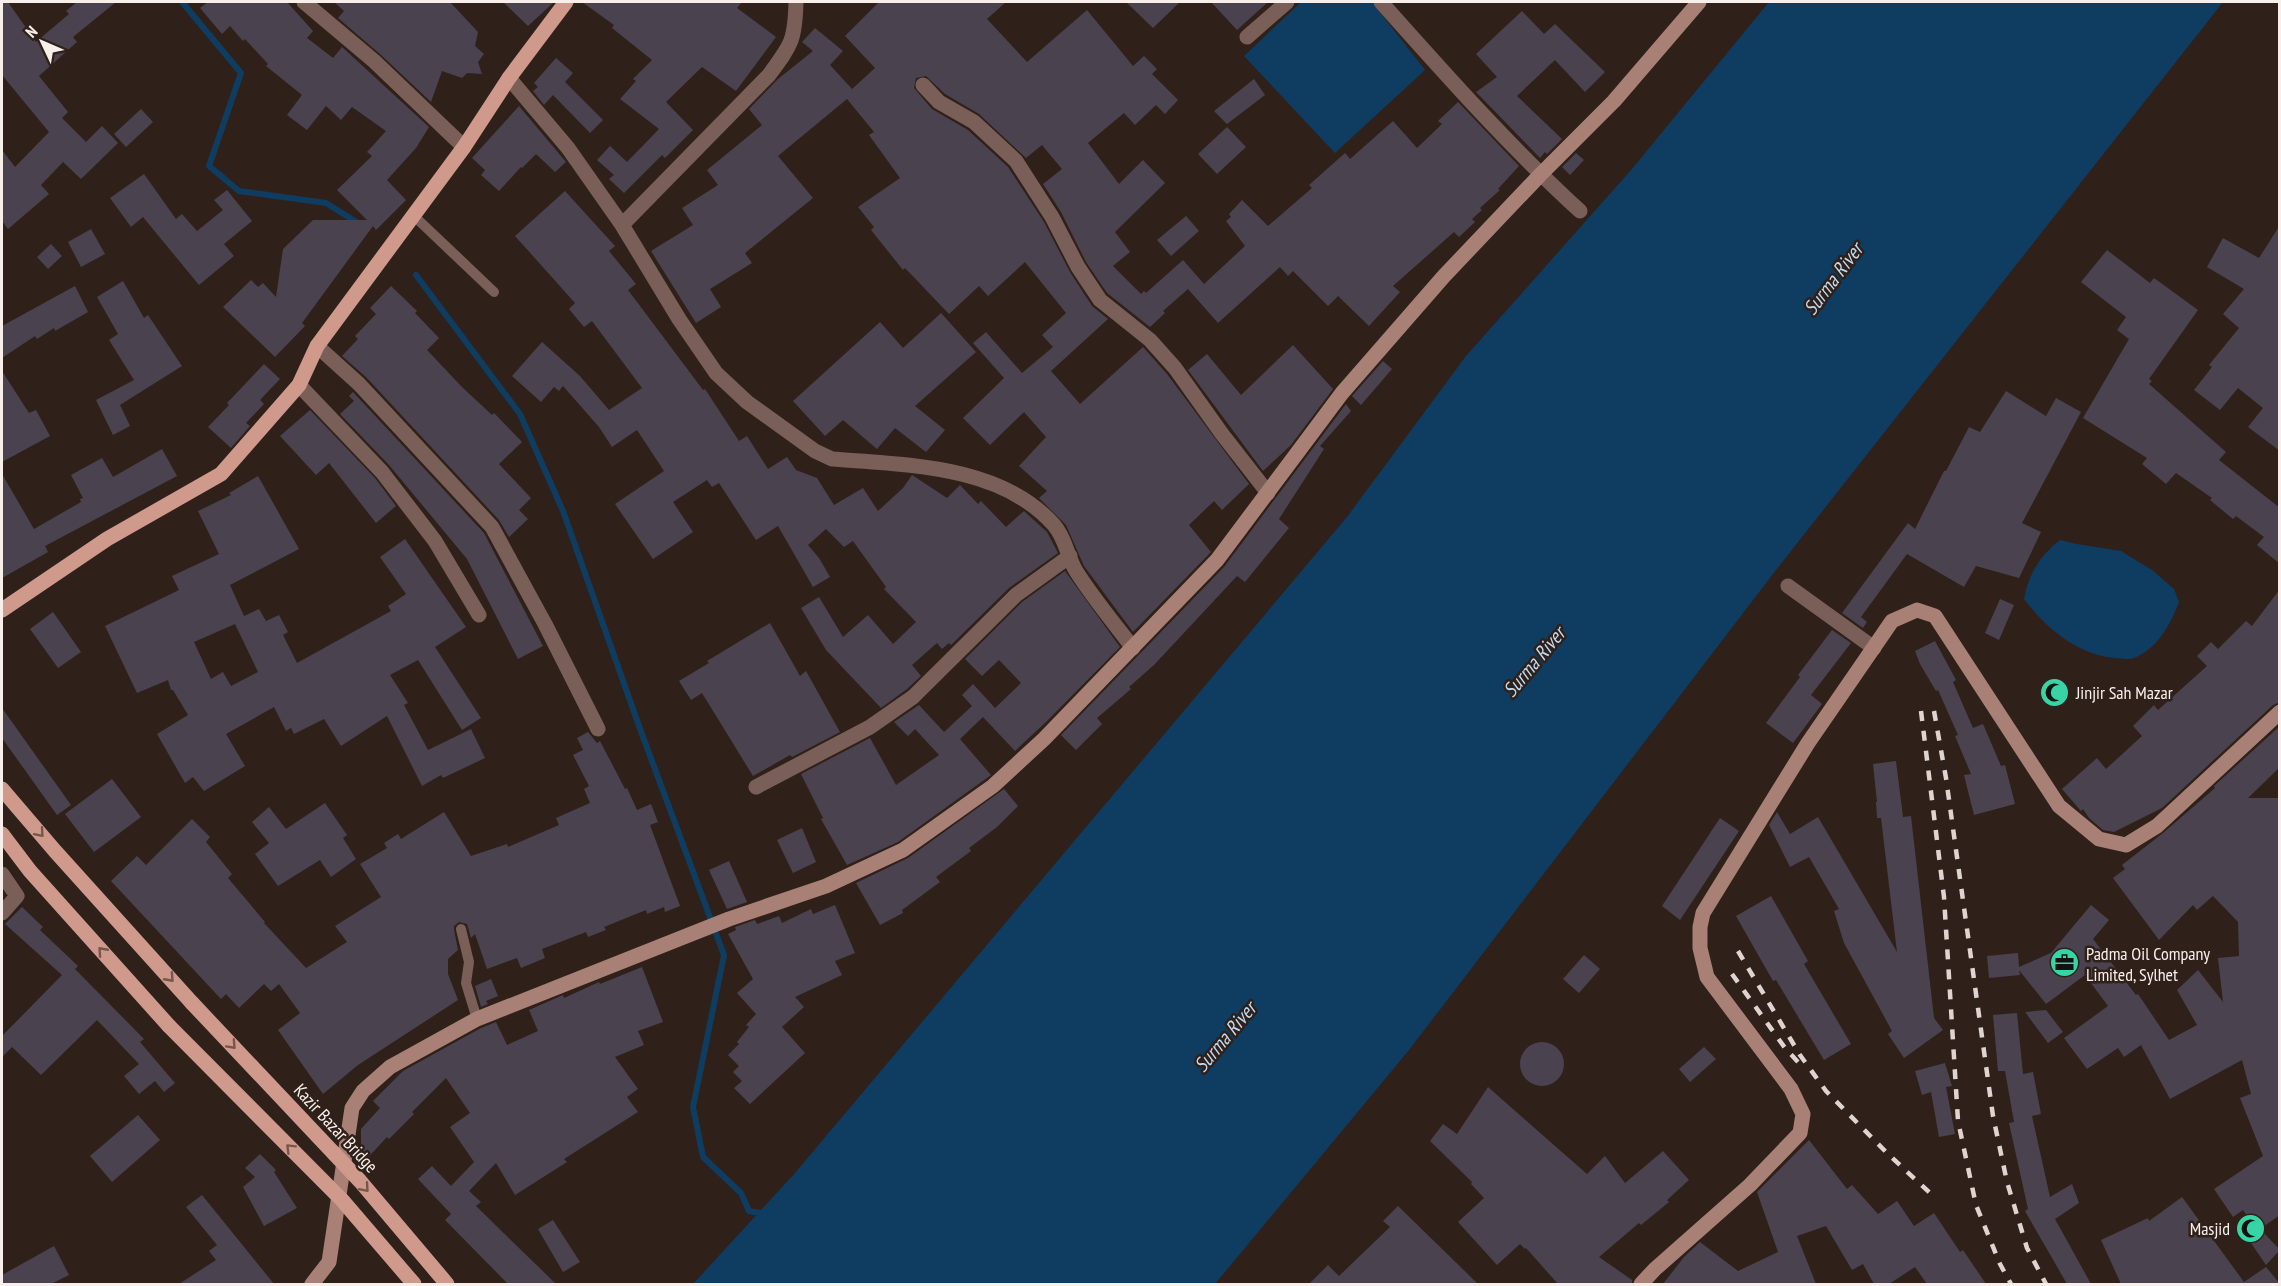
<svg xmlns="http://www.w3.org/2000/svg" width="2281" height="1286" viewBox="0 0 2281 1286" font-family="'PT Sans Narrow',sans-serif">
<rect width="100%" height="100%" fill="#2f211a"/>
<path fill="#0e3d61" d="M1301 2H1372L1425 70 1335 153 1244 56Z
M1769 2H2223L1776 570 1409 1050 1215 1284H693L795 1173 1347 517 1466 356 1632 169Z
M2060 540 2077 544 2121 551 2129 556 2152 570 2174 589 2179 602C2170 625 2158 648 2134 658 2128 660 2121 658 2115 658 2077 654 2047 629 2024 599 2029 573 2040 556 2060 540Z"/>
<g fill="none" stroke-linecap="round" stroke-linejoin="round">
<path stroke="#0e3d61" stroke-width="6" d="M182 2 241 73 209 166 239 191 326 203 358 223
M416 275 520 414 563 511 639 726 724 955 693 1107 703 1157 741 1193 749 1211 765 1214"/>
</g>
<path fill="#4a424f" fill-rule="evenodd" d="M2 2H8L36 42 69 14 66 11 77 2H116L73 37 77 42 39 76 68 112 62 118 86 142 102 126 118 143 81 179 63 162 41 185 49 194 8 229 2 221V150L15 167 49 132 2 75Z
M208 2H287L313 31 307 38 333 58 342 47 429 127 416 148 387 180 406 200 376 230 373 226 302 323 305 326 275 357 223 307 251 280 258 287 263 283 276 297 283 249 313 220H367L337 190 372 156 367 152 386 131 352 107 341 120 326 106 307 130 287 115 302 95 266 66 268 64 245 39 243 41 230 26 222 34 200 8Z
M334 2H450L478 32 475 46 484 54 478 62 482 74 467 73 462 78 442 71 431 102 380 54 338 18 344 11Z
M503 2H554L528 26Z
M582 2H742L737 8 776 37 736 91 702 67 666 102 693 130 665 158 662 155 624 193 609 179 614 175 597 160 610 146 627 162 659 129 620 99 636 81 633 79 652 60 612 28 614 25Z
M879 2H1006L987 19 1027 62 1087 10 1133 66 1144 56 1157 69 1152 74 1178 100 1165 114 1156 105 1135 125 1124 113 1088 143 1119 184 1143 160 1165 183 1115 232 1130 252 1113 266 1141 294 1144 291 1146 293 1183 260 1204 284 1245 246 1226 221 1231 217 1229 214 1242 200 1268 226 1312 188 1309 185 1345 153 1350 159 1393 121 1417 148 1442 124 1438 121 1458 102 1519 166 1498 189 1500 190 1480 208 1482 210 1472 219 1475 222 1459 237 1454 232 1393 286 1400 292 1369 326 1338 296 1328 306 1293 271 1288 276 1280 267 1218 323 1188 289 1163 311 1165 313 1150 327 1107 293 1086 262 1061 212 1043 184 1062 169 1042 145 1026 158 979 114 945 94 926 76 916 78 914 88 932 109 968 130 1008 167 1044 222 1070 272 1092 306 1108 319 1051 371 1080 404 1143 347 1167 374 1249 484 1222 510 1214 501 1189 525 1211 552 1133 632 1084 566 1066 525 1039 498 1047 491 1019 466 1046 437 1024 412 990 445 963 418 1004 378 973 343 986 332 1022 373 1053 347 1042 335 1066 313 1025 262 988 296 979 286 949 314 905 268 903 270 871 230 874 227 858 207 900 178 869 135 874 132 847 99 778 156 813 198 745 253 752 263 710 289 721 307 696 323 651 251 693 225 682 208 718 185 707 170 762 125 749 109 778 79 813 51 802 42 815 28 843 51 830 65 852 89 875 68 845 36Z
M1126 2H1180L1153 28Z
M1211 2H1268L1237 30Z
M1522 11 1544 34 1555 24 1605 72 1585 92 1555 60 1517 96 1562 139 1547 154 1545 152 1540 158 1476 92 1497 77 1476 54Z
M556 58 573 73 565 82 603 120 590 133 553 95 544 105 533 91 538 87 534 83Z
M1254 79 1265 95 1227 124 1214 111Z
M519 106 566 162 555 172 536 154 522 168 521 167 499 191 481 175 485 170 472 158Z
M141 109 153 122 126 147 114 134Z
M1227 127 1246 147 1217 174 1198 154Z
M1576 153 1584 160 1570 175 1562 167Z
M144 174 176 219 182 214 197 231 223 210 214 200 227 190 252 221 224 244 234 256 199 285 143 217 131 227 110 198Z
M565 191 615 246 609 251 636 284 628 290 703 390 705 389 739 441 747 436 768 469 787 457 796 470 817 478 834 505 863 488 878 511 903 488 912 475 947 498 960 485 978 504 981 501 1006 527 1024 511 1026 513 1047 532 1058 553 1009 588 951 645 949 643 942 649 937 643 912 665 921 676 907 689 881 708 826 650 801 608 819 597 843 637 868 615 893 644 916 622 884 589 886 587 853 541 844 547 826 529 808 545 819 558 830 577 813 587 778 526 756 540 719 483 712 487 707 480 673 502 693 532 653 559 615 504 664 471 637 430 612 447 599 427 563 386 559 391 554 387 541 402 512 376 542 342 580 376 609 410 642 388 592 321 584 327 569 309 575 303 515 236Z
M1186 216 1199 231 1171 256 1157 240Z
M2280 225V451L2248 427 2263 408 2238 388 2220 410 2194 390 2212 367 2209 365 2239 328 2223 314 2244 289 2207 267 2223 238 2259 258Z
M91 229 105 254 81 267 68 242Z
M51 244 62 256 48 269 37 257Z
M2107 250 2150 283 2154 278 2198 310 2149 379 2152 381 2149 384 2226 452 2219 460 2280 508V564L2257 545 2264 537 2236 516 2233 519 2210 500 2212 498 2176 473 2166 484 2142 464 2147 458 2083 418 2129 339 2117 330 2126 317 2081 282Z
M123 281 144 318 148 315 182 366 120 405 130 426 113 435 96 400 134 380 109 340 118 334 97 297Z
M75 286 88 312 55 331 54 328 37 339 35 336 2 358V326Z
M391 286 417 311 415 313 439 338 427 350 462 387 492 415 494 413 522 442 499 464 531 498 519 510 528 519 509 537 499 520 366 377 342 356 358 339 355 336 376 314 370 308Z
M941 313 976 352 915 406 945 430 926 452 895 428 877 449 843 420 825 436 793 401 880 322 903 348Z
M1293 345 1333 389 1291 445 1263 471 1188 370 1207 354 1241 395Z
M1383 361 1392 369 1361 405 1352 396Z
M264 364 280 379 260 400 264 404 246 423 250 426 231 448 208 427 229 405 227 403Z
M2 371 29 413 36 410 50 436 2 462Z
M2006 391 2046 416 2056 398 2081 412 2022 523 2041 532 2019 578 1976 566 1964 587 1907 554 1861 617 1867 622 1863 628 1842 613 1908 523 1915 529 1944 471H1946L1969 427 1980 432Z
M353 392 484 533 543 646 518 659 467 559 389 465 340 414 354 401 349 396Z
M1346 404 1351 411 1320 446 1324 449 1279 519 1289 528 1245 582 1237 576 1154 665 1129 687 1131 689 1097 718 1102 724 1076 750 1061 735 1224 567Z
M310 410 375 478 396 506 376 523 329 463 316 475 280 436Z
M162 449 177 476 45 546 48 552 2 578V474L34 529 81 502 80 499 83 498 71 475 102 458 113 477Z
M258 476 299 549 230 585 244 616 259 609 266 621 279 615 288 632 283 635 297 663 391 611 388 606 406 594 380 557 405 539 466 627 435 647 481 718 462 730 418 660 390 675 408 703 404 705 428 750 471 729 485 758 443 778 441 775 422 786 387 716 341 746 324 719 294 734 291 728 286 731 274 707 226 734 245 766 204 791 193 777 185 783 157 734 188 715 173 690H171L168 680 137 693 105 626 179 590 172 576 219 554 198 511 231 495 229 493ZM235 624 258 672 231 686 223 672 211 679 194 642Z
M1065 571 1120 647 1047 721 1015 751 983 717 960 739 991 775 898 842 847 865 821 819 823 818 801 774 870 738 896 785 939 755 915 729 908 736 894 722 919 705 944 732 972 706 962 695 973 684 995 708 1021 683 999 660 982 676 965 659 1022 602Z
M2280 589V702L2273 705 2162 808 2114 832 2103 830 2089 818 2083 809 2081 811 2062 789 2097 758 2106 769 2142 736 2133 726 2154 705 2158 710 2207 666 2197 656 2211 642 2218 649 2246 621 2252 626Z
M2000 599 2014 605 1999 640 1985 633Z
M53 612 81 652 58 668 30 629Z
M770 623 800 676 806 671 840 732 792 757 790 755 753 776 702 693 691 700 679 681 709 663 707 661Z
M1832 630 1851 643 1811 695 1822 704 1793 743 1766 723 1800 677 1798 675Z
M1935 641 1956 680 1953 682 1973 728 1983 724 2001 766 2005 765 2015 804 1974 815 1964 775 1971 774 1955 736 1958 735 1938 690 1936 691 1920 664 1915 651Z
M2 708 71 805 57 815 2 738Z
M2280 726V767L2248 798H2280V1215L2257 1231 2243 1210 2233 1217 2214 1189 2263 1156 2240 1098 2251 1094 2242 1060 2170 1099 2141 1045 2124 1057 2118 1048 2087 1069 2064 1038 2108 1006 2085 975 2046 1004 2019 970 2020 975 1989 978 1987 956 2018 953 2019 967 2051 953 2091 905 2109 920 2093 939 2136 995 2138 994 2169 1040 2197 1025 2177 990 2198 970 2223 1002 2218 958 2239 956 2238 922 2213 896 2197 910 2193 905 2159 940 2113 878 2125 869 2122 865 2163 833 2215 788 2214 786Z
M588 732 597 743 600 741 625 789 627 788 637 810 651 804 658 822 650 825 680 906 665 912 664 907 647 914 646 910 604 927 606 930 588 937 586 932 542 949 545 958 521 968 517 958 487 969 475 934 471 938 467 924 459 922 454 926V930L458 950 448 959V974L458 1000 358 1065 323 1094 278 1030 300 1013 279 984 271 991 264 984 239 1008 226 994 221 999 111 881 137 856 146 865 192 819 210 837 206 842 232 874 228 878 265 922 264 923 306 968 347 942 335 926 381 897 360 864 387 848 384 843 398 834 401 839 444 812 471 856 507 844 508 847 559 825 556 818 590 803 584 789 589 786 573 755 583 750 577 738Z
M1896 761 1903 817 1911 816 1934 1018 1943 1030 1904 1058 1888 1034 1892 1031 1844 943 1834 911 1839 909 1809 857 1790 867 1769 825 1777 812 1790 834 1818 817 1897 952 1881 818H1877L1876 802H1877L1873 764Z
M112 779 141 817 94 852 65 814Z
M1004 789 1018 806 997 827 969 848 971 851 936 877 940 882 902 910 903 913 880 925 856 883 908 858Z
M325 803 347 835 343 838 356 859 331 877 320 860 278 886 255 854 269 843 252 822 269 807 286 829Z
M1720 818 1739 831 1680 920 1662 906Z
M802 828 816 862 793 873 777 840Z
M729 861 747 902 727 909 709 870Z
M1771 896 1808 961 1804 964 1851 1044 1824 1060 1776 980 1773 981 1736 916Z
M835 905 855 953 835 961 842 975 795 997 804 1007 782 1027 805 1053 750 1104 734 1088 742 1081 733 1072 739 1066 728 1055 739 1044 737 1042 749 1027 746 1025 756 1014 737 993 753 979 728 934 736 930 735 927 755 920 757 924 779 916 782 923 811 909 813 914Z
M22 907 43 927 40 930 78 966 75 969 144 1039 140 1042 175 1083 164 1092 155 1081 139 1094 124 1076 139 1064 97 1020 41 1075 12 1047 2 1057V1036L62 975 5 924Z
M1584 955 1600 969 1579 993 1563 979Z
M642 967 663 1022 638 1031 644 1045 615 1057 638 1089 627 1097 638 1112 564 1159 567 1162 515 1195 496 1163 469 1191 481 1202 476 1206 556 1284H508L445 1220 451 1214 418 1179 432 1166 451 1186 474 1162 450 1127 470 1113 446 1078 412 1112 414 1114 389 1139 387 1137 361 1165V1129L380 1108 373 1101 403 1071 481 1028 496 1022 507 1045 538 1031 529 1010 563 995 564 998 599 982 600 984Z
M491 979 498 996 486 1001 488 1004 481 1007 475 986Z
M2046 1010 2063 1032 2048 1043 2025 1012Z
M2017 1013 2023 1074 2033 1072 2041 1114 2032 1116 2050 1197 2072 1184 2079 1203 2055 1219 2091 1284H2067L2025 1211 2028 1209 2009 1123 2014 1122 2005 1071H1998L1993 1015Z
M1520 1064a22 22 0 1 1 44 0a22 22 0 1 1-44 0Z
M1704 1047 1716 1059 1690 1082 1679 1069Z
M1945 1063 1952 1086 1946 1087 1955 1134 1939 1137 1931 1092 1922 1095 1915 1071Z
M1488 1087 1587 1174 1605 1156 1625 1183 1663 1151 1689 1180 1667 1200 1669 1202 1641 1225 1639 1223 1599 1257 1632 1280V1284H1558L1526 1248 1525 1249 1520 1244 1497 1265 1458 1222 1484 1198 1471 1184 1472 1182 1430 1141 1443 1124 1457 1134Z
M138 1115 160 1140 112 1182 90 1156Z
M1809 1140 1847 1189 1852 1185 1878 1214 1897 1201 1914 1226 1934 1213 1960 1252 1963 1250 1986 1284H1927L1915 1267 1889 1284H1874L1863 1264 1852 1270 1826 1226 1797 1236 1816 1284H1663L1684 1257 1700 1242 1738 1271 1778 1252 1757 1192Z
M260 1154 276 1170 274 1172 297 1208 264 1226 243 1187 255 1177 245 1168Z
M202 1195 219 1216 274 1284H179L216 1260 209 1251 217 1245 186 1207Z
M2182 1197 2244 1282 2266 1267 2280 1284H2121L2101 1240 2148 1218 2149 1221Z
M1398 1206 1478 1284H1309L1328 1265 1339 1276 1390 1227 1383 1221Z
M553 1220 580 1262 563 1272 538 1229Z
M2263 1232 2280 1250 2266 1265 2251 1243Z
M54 1246 69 1275 51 1284H2V1275Z"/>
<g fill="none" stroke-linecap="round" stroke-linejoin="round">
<path stroke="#795f58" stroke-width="10" d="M413 215 494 292
M461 929 469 962 466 983 477 1019"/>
<path stroke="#795f58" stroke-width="15" d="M304 2 374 61 464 147
M1381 2C1445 74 1509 146 1580 211
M1247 37 1287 2
M509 78 568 148 622 225 679 319 716 373 747 402 815 451 832 459C907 465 1001 465 1054 525 1066 539 1067 556 1076 571 1093 598 1114 623 1133 648
M923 85 939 102 974 122 1016 161 1052 217 1078 267 1100 300 1150 340 1175 368 1222 434 1268 493
M622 225 769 75C792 44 795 40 796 2
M317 346 359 384 492 527 545 624 598 729
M299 385 382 472 435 541 479 615
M1788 586 1874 648
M756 787 870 727 913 697 1016 595 1070 556
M2 874 17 896 2 913"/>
<path stroke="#a98075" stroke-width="15" d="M312 1284 329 1262 352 1108 363 1091 390 1067 477 1019 729 919 826 886 903 850 993 786 1044 739 1217 560 1342 393 1444 276 1540 175 1614 101 1699 2
M1641 1284 1655 1269 1750 1185 1800 1133 1803 1114 1791 1089 1707 977 1700 948V927L1703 913 1808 743 1892 621 1917 610 1935 616 2059 806 2099 839 2126 845 2157 826 2280 712"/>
<path stroke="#cf998b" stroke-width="15" d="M2 610 107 539 221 474 299 385 317 346 464 147 509 78 566 2
M2 789 55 851 192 1003
M2 834 30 871 169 1026"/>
<path stroke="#dfd4cf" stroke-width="4.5" stroke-dasharray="10 10" stroke-linecap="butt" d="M1921 711 1944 897 1958 1121 1976 1205 2000 1264 2011 1284
M1934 711 1946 778 1993 1116 2007 1182 2027 1248 2046 1284
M1738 951 1800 1055 1826 1091 1888 1154 1930 1193
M1732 974 1785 1048 1798 1062"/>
<path stroke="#cf998b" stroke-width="15" d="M192 1003 360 1181 447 1284
M169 1026 342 1200 414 1284"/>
</g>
<defs><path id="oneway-chevron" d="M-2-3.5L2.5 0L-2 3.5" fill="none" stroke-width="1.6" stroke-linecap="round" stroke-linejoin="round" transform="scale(1.5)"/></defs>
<g stroke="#77574d">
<use href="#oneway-chevron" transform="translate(40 833) rotate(49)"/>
<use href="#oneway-chevron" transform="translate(102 951) rotate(-132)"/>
<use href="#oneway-chevron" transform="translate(170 978) rotate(48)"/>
<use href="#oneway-chevron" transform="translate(232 1045) rotate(47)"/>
<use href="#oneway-chevron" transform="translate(290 1148) rotate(-135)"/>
<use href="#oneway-chevron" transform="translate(365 1188) rotate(49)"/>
</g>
<defs>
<symbol id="mosque-disc" viewBox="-11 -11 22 22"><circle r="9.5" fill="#39d4a5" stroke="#2f211a"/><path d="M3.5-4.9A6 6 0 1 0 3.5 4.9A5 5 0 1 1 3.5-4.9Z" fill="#111"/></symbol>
<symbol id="office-disc" viewBox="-11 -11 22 22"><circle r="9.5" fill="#39d4a5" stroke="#2f211a"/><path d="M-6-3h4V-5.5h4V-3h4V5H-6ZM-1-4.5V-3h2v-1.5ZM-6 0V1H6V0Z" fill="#111"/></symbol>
</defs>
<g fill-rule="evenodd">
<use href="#mosque-disc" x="2038" y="676" width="33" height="33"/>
<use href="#office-disc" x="2048" y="946" width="33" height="33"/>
<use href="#mosque-disc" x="2234" y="1212" width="33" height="33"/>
</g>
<g text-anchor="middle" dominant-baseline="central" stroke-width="5" stroke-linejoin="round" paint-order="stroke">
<g font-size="18" fill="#f9efea" stroke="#2f211a" text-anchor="start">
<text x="2076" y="692">Jinjir Sah Mazar</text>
<text x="2086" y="953">Padma Oil Company<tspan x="2086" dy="21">Limited, Sylhet</tspan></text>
<text x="2230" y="1228" text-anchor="end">Masjid</text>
</g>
<g font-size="18" fill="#f9efea" stroke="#2f211a">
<text transform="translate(336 1128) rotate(47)">Kazir Bazar Bridge</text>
</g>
<g font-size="20" font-style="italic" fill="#c0daf2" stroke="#2f211a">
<text transform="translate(1833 279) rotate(-53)">Surma River</text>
<text transform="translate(1534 662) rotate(-50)">Surma River</text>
<text transform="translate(1225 1037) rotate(-50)">Surma River</text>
</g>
</g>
<rect width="2281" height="1286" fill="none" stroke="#f9efea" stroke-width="6"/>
<g transform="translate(42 42) rotate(314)" stroke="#2f211a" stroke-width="4.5" paint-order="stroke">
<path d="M0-4.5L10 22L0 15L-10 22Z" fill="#f9efea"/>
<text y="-9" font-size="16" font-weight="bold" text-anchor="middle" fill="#f9efea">N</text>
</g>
</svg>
